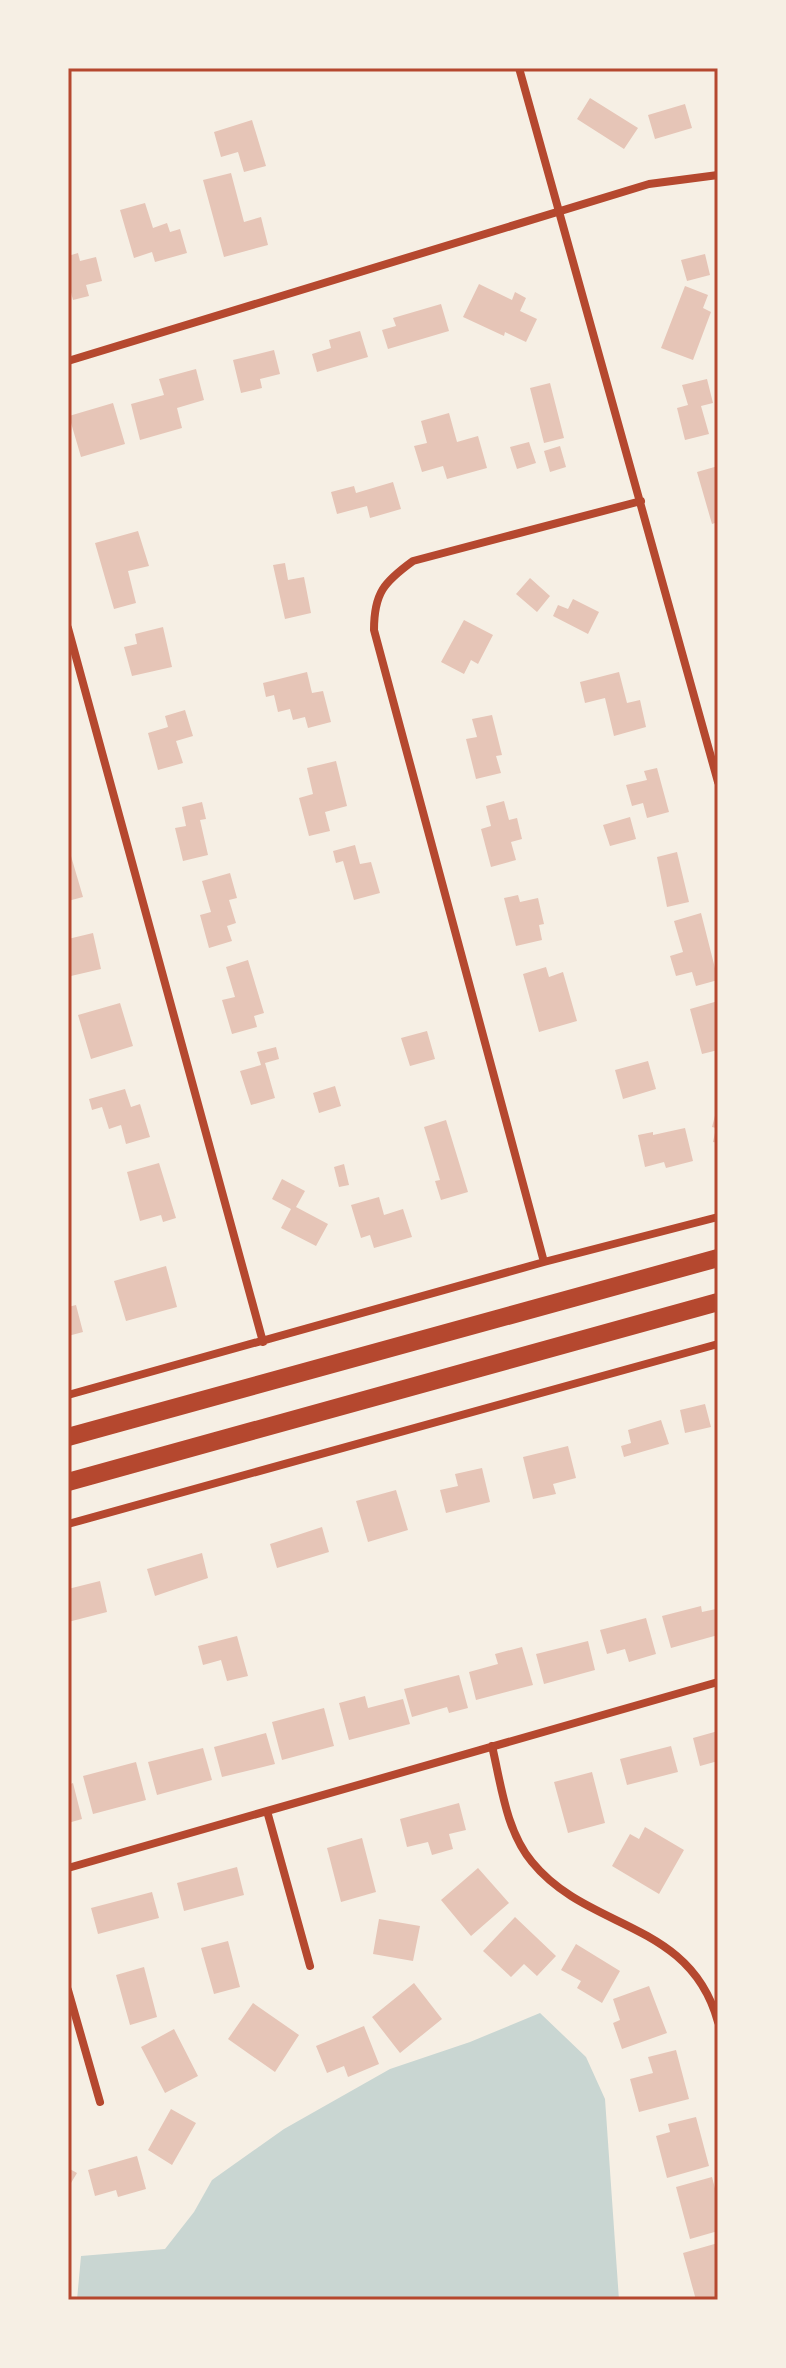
<svg xmlns="http://www.w3.org/2000/svg" width="786" height="2368" viewBox="0 0 786 2368" font-family="'DejaVu Sans',sans-serif">
<rect width="100%" height="100%" fill="#f6efe4"/>
<path fill="#c9d6d2" d="M540 2013 586 2057 605 2099 619 2300H77L81 2256 165 2249 194 2212 212 2180 284 2129 390 2069 470 2042Z"/>
<path fill="#e6c5b7" d="M590 98 638 128 624 149 577 119Z
M685 104 692 128 655 139 648 115Z
M252 120 266 166 244 172 238 152 221 157 214 132Z
M231 173 244 222 261 217 268 245 224 257 203 180Z
M145 203 153 228 167 223 170 232 180 229 187 253 155 262 152 252 134 258 120 210Z
M78 253 80 261 96 257 102 281 86 285 89 296 73 300 68 281V256Z
M705 254 710 275 687 281 681 260Z
M479 284 512 300 515 292 526 298 520 311 537 319 526 342 505 332 504 336 463 317Z
M685 286 708 295 703 308 711 312 693 360 661 348Z
M441 304 449 331 388 349 382 330 396 326 393 318Z
M360 331 368 357 317 372 312 354 331 348 329 340Z
M274 350 280 374 260 379 262 388 241 393 233 360Z
M196 369 204 400 177 408 182 428 140 440 131 404 164 395 159 379Z
M707 379 713 403 701 406 709 434 685 440 677 408 688 405 682 385Z
M550 383 564 438 544 443 530 388Z
M113 403 125 444 81 457 69 416Z
M449 413 457 442 478 436 487 468 447 479 443 466 422 472 414 446 427 443 421 421Z
M529 442 536 463 517 469 510 447Z
M560 446 566 467 550 472 544 451Z
M718 466V522L712 524 697 472Z
M393 482 401 509 370 518 367 506 337 514 331 492 354 486 356 493Z
M138 531 149 566 128 571 136 603 114 609 95 543Z
M285 563 288 580 304 577 311 613 285 619 273 565Z
M530 578 550 596 537 612 516 594Z
M573 599 599 612 588 634 553 616 558 605 568 609Z
M464 620 493 635 478 664 471 660 464 674 441 662Z
M163 627 172 667 132 676 124 647 137 644 135 634Z
M307 672 312 693 323 691 331 722 308 728 305 717 293 720 290 709 278 712 274 695 266 697 263 683Z
M619 672 627 703 640 700 646 727 614 736 605 698 585 703 580 682Z
M185 710 193 736 176 741 183 763 158 770 148 733 168 727 165 716Z
M492 715 502 755 496 756 501 773 476 779 466 739 477 737 472 719Z
M336 761 347 806 325 812 330 831 309 836 299 798 313 794 307 768Z
M657 768 669 812 647 818 643 803 632 806 626 785 647 780 644 771Z
M504 801 509 820 517 818 522 839 511 842 516 860 491 867 481 829 491 826 486 806Z
M202 802 206 819 200 820 208 855 183 861 175 828 186 826 182 807Z
M630 817 636 839 610 846 603 825Z
M355 845 360 864 371 862 380 893 354 900 343 861 336 863 333 851Z
M677 852 689 902 667 907 657 857Z
M71 856 83 897 68 901V857Z
M230 873 237 898 229 900 236 923 227 926 232 941 209 948 200 915 211 912 202 881Z
M518 895 520 902 538 898 544 924 539 925 542 940 516 946 504 898Z
M701 913 718 980 696 986 692 972 676 976 670 956 683 952 674 921Z
M93 933 101 969 71 976 68 962V939Z
M248 960 264 1013 254 1016 257 1027 232 1034 222 1000 235 997 226 967Z
M546 967 549 977 563 972 577 1021 539 1032 523 974Z
M718 1001V1050L702 1054 690 1009Z
M120 1003 133 1046 91 1059 78 1015Z
M427 1031 435 1059 410 1066 401 1038Z
M276 1047 279 1059 265 1063 275 1098 251 1105 240 1071 261 1065 257 1052Z
M648 1061 656 1089 623 1099 615 1070Z
M335 1086 341 1106 319 1113 313 1093Z
M125 1089 131 1107 140 1104 150 1137 126 1144 121 1125 109 1129 102 1107 92 1110 89 1099Z
M717 1108H718V1143L713 1142 716 1128 712 1127Z
M446 1120 468 1192 441 1200 435 1181 440 1180 424 1127Z
M685 1128 693 1161 666 1168 664 1162 645 1167 638 1135 653 1132V1135Z
M159 1163 176 1218 163 1222 161 1215 140 1221 127 1172Z
M344 1164 349 1185 339 1187 334 1167Z
M282 1179 305 1191 296 1207 328 1224 316 1246 281 1228 291 1209 272 1199Z
M379 1197 384 1215 403 1209 412 1237 374 1248 370 1235 361 1238 351 1205Z
M166 1266 177 1307 126 1321 114 1281Z
M76 1305 83 1332 68 1336V1307Z
M705 1404 711 1427 685 1433 680 1410Z
M661 1420 669 1444 624 1457 621 1446 631 1443 628 1430Z
M568 1446 576 1478 553 1484 556 1494 533 1499 523 1457Z
M482 1468 490 1502 446 1513 440 1490 458 1486 455 1474Z
M396 1490 408 1530 368 1542 356 1501Z
M322 1527 329 1552 277 1568 270 1544Z
M202 1553 208 1578 155 1596 147 1569Z
M100 1581 107 1612 68 1622V1603L70 1602 68 1589Z
M701 1606 702 1612 716 1609 718 1635 671 1648 662 1616Z
M646 1618 656 1654 629 1662 625 1649 607 1654 600 1630Z
M237 1636 248 1676 227 1681 221 1660 203 1665 198 1646Z
M588 1641 595 1670 544 1684 536 1654Z
M522 1647 533 1685 476 1700 469 1672 498 1664 495 1654Z
M459 1675 468 1708 449 1713 447 1707 412 1717 404 1689Z
M365 1696 368 1708 403 1699 410 1724 349 1740 339 1703Z
M324 1708 334 1746 282 1760 272 1722Z
M718 1731V1761L700 1766 693 1738Z
M266 1733 275 1764 222 1777 214 1747Z
M671 1746 678 1772 627 1785 620 1759Z
M203 1748 212 1780 157 1795 148 1762Z
M136 1762 146 1800 93 1814 83 1776Z
M592 1772 605 1823 568 1833 554 1782Z
M73 1783 82 1819 68 1823V1785Z
M459 1803 466 1830 449 1834 453 1849 432 1855 428 1842 407 1847 400 1819Z
M645 1827 684 1850 659 1894 612 1866 630 1834 639 1839Z
M362 1838 376 1892 341 1902 327 1848Z
M237 1867 244 1895 184 1911 177 1883Z
M478 1868 509 1903 471 1936 441 1900Z
M152 1892 159 1918 98 1934 91 1908Z
M515 1917 556 1956 537 1976 524 1964 511 1977 483 1951Z
M379 1919 420 1926 413 1961 373 1954Z
M228 1941 240 1987 214 1994 201 1948Z
M576 1944 620 1971 602 2003 577 1988 581 1981 561 1970Z
M144 1967 157 2017 130 2025 116 1975Z
M414 1983 442 2019 400 2053 372 2017Z
M649 1986 667 2033 622 2049 613 2023 620 2020 613 1999Z
M253 2003 299 2035 275 2072 228 2039Z
M364 2026 379 2064 348 2077 344 2066 327 2073 316 2046Z
M174 2029 198 2076 165 2093 141 2047Z
M676 2050 689 2099 639 2112 630 2079 653 2073 648 2057Z
M171 2109 196 2123 172 2165 148 2150Z
M696 2117 709 2166 667 2178 656 2136 670 2132 668 2124Z
M137 2156 146 2189 118 2197 116 2190 95 2196 88 2170Z
M68 2168 77 2173 68 2188Z
M712 2177 718 2200V2231L690 2239 676 2187Z
M718 2243V2300H696L683 2253Z"/>
<g fill="none" stroke-linecap="round" stroke-linejoin="round">
<path stroke="#b5482f" stroke-width="8" d="M519 68 718 782
M68 361 649 184 718 175
M68 628 263 1342
M544 1262 374 630C374 593 384 582 413 561L641 501
M68 1395 544 1262 718 1217
M68 1524 718 1344
M492 1746C501 1784 506 1831 532 1862 588 1931 690 1920 718 2022
M267 1811 310 1966
M68 1868 718 1682
M68 1990 100 2102"/>
<path stroke="#b5482f" stroke-width="18" d="M68 1437 718 1258
M68 1482 718 1302"/>
</g>
<rect width="786" height="2368" fill="none" stroke="#f6efe4" stroke-width="140"/>
<rect x="70" y="70" width="646" height="2228" fill="none" stroke="#b5482f" stroke-width="3"/>
</svg>
